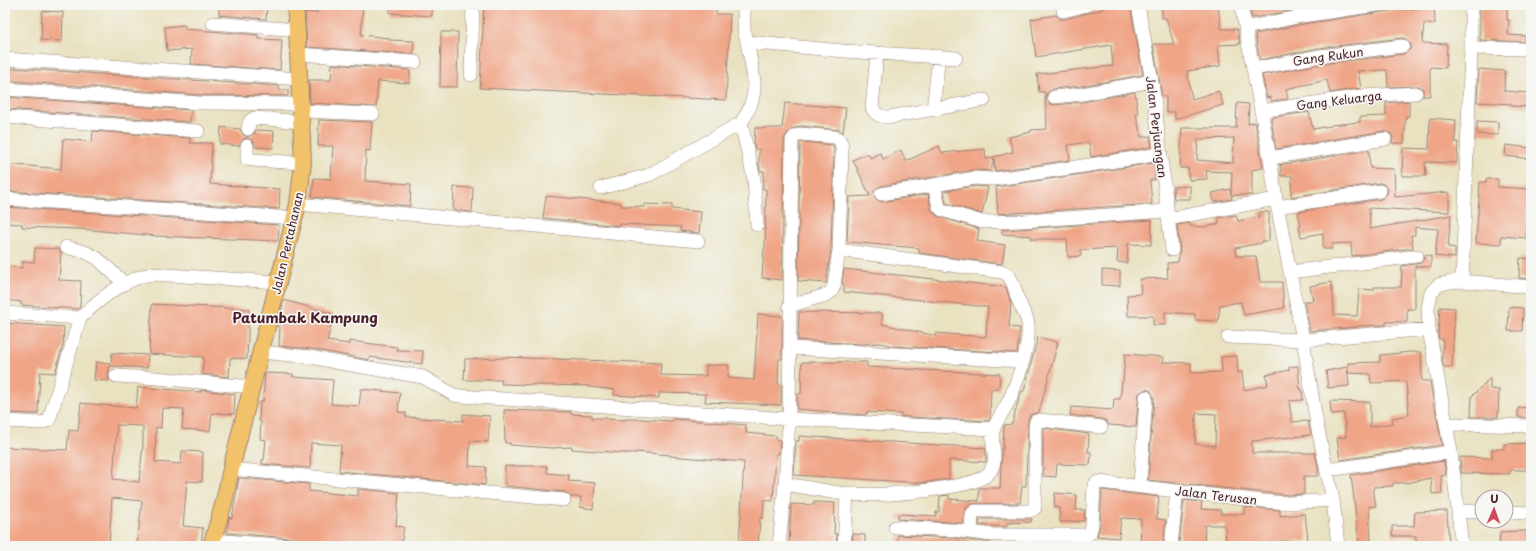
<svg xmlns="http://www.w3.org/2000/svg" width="1536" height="551" viewBox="0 0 1536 551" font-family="'Playpen Sans',sans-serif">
<rect width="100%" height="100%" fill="#f6f6f2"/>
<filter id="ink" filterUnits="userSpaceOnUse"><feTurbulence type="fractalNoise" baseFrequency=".025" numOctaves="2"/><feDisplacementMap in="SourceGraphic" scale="8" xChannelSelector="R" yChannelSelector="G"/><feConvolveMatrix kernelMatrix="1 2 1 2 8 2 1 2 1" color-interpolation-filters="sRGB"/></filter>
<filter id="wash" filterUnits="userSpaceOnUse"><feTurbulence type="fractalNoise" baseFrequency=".012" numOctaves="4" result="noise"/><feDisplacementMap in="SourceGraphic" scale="16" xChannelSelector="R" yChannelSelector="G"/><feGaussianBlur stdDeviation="0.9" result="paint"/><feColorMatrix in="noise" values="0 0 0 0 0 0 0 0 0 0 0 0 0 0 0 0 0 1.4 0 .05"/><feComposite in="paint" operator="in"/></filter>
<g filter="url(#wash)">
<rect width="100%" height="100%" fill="#e9e2c1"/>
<g id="blocks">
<path fill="#f0a587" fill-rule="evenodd" d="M219 5H267L266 19 219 15Z
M318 5H363L361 35 389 38V40L414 41 413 54 307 47 305 12 317 13Z
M390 5H432V16L390 13Z
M484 5 574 6V5H716V14H730L726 100 480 88Z
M1102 5H1130L1143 75 1081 86 1053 89 1047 93 1046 98 1050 104 1055 105 1083 102 1135 92 1138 113 1136 114 1141 137 1150 136 1152 147 1091 157 1089 142 1068 145 1070 160 995 171 994 158 991 171 974 170 880 186 874 191 875 199 882 202 928 194 931 209 937 216 979 229 977 241 1005 245 1002 264 919 253V248L847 242 849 197 870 196 853 160 868 153 870 158 880 153 883 159 901 150 906 161 939 146 942 153 985 149 986 159 1013 152 1009 137 1031 132V130L1047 129 1045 92H1039L1037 74 1113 66 1111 45 1036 57 1031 19 1056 15 1060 19H1065L1103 9Z
M1162 5H1218L1221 29H1237L1240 44 1218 45 1220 66 1187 71 1192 99 1219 91 1223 105 1175 119V112H1166V96H1162L1153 44H1174L1166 18H1162Z
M1249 5H1322L1252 18Z
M1422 5H1434L1435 24H1424L1422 43 1447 44 1446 68 1430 67V96H1423V89L1419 86 1388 87 1387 70 1358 71 1361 88 1330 93 1327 80 1286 89 1288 99 1271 101V97L1267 98 1262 75 1321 64 1404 54 1410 49 1411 45 1406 39 1402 38 1319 48 1260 60 1255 34 1303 24 1389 11 1422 8Z
M1480 5H1507V20H1509L1508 35 1526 36 1525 42 1480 40Z
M42 11 63 12 62 41 41 40Z
M185 25V29L258 35V39L282 40 280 70 191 64 192 49 167 51 165 27Z
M441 32H458L457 87H440Z
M332 64 410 70V83L378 81 376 107 310 103 309 80H331Z
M12 68 279 86V90H288V96L200 95 11 81Z
M1479 69 1505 71 1504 91 1531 93V107L1512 106V104L1477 102Z
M5 97 191 110 190 122 5 109Z
M1409 101V116H1406L1404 143H1392L1393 138 1391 134 1384 131 1276 149 1271 119 1274 117 1309 112 1313 129 1331 126V125L1360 122V117L1386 116V103Z
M785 103 846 108 843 133 838 128V130L801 126 792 129 786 135 784 140 782 280 762 278 764 249H765L766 189H763L764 171H760L759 163V149H755L754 145 755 128H782Z
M1237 103 1249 104 1248 124 1255 122 1263 168 1252 170V195H1231L1232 199 1214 202 1212 193 1230 189 1231 194 1232 172 1206 171 1207 179 1189 180 1188 168H1180L1182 128H1236ZM1234 138 1233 163 1197 160 1198 139Z
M1430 118 1456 120 1455 142H1458L1457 163 1425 162 1426 176H1402L1403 148 1429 149Z
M319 120 372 122 370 151 366 150 365 181 411 184 410 206 312 197 314 178 331 179 333 146H318Z
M1477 121 1498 122V135L1477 134Z
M221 127 240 129 243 135 247 137 254 134 256 130 274 131 273 148 255 147 254 142 247 138 243 139 239 146 220 144Z
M93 131 190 138V143H212L210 184 280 189 279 209 5 191V164L61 169 63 139 92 142Z
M802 142 833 145 834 147 831 249 826 283 798 281 800 143Z
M1506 145 1531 148V159L1505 156Z
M1369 150 1370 168 1394 169 1395 197 1449 192V212L1369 208 1370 229 1451 215 1448 247 1455 248V258L1435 256 1438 229 1415 227V235H1411L1413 248 1352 256 1351 243 1332 244V249H1323V233L1301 237 1299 227 1301 226 1298 212 1381 199 1387 194 1388 189 1383 184 1379 183 1291 197 1292 176H1281V165H1279Z
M1154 163 1155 180H1150L1152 204 998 214 996 187Z
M1486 179H1498V187L1530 189 1529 207H1528L1526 238 1501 236V244L1476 243 1480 182H1486Z
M975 186 988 187 982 214 946 203 944 191Z
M1190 186V199H1174L1173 187Z
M454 187 473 188 472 212 453 210Z
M546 196 621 203V206L644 207V204L672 205V209L701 212 699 233 680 231 681 227 620 224V226L543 218Z
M5 207 279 225 278 241 157 236 80 229 22 227V224L5 223Z
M1259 212H1269V241H1262V243L1235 248 1236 256H1256L1260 282H1282L1284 308 1244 315 1241 302 1220 305 1218 321 1195 320V314L1165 312V325H1153V316H1128L1127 295 1141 294 1140 279 1168 278 1167 263 1178 262 1180 249 1177 225 1190 223V226L1204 227 1219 224 1218 218 1236 215 1238 221 1259 217Z
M1152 220 1151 245 1128 244 1127 263 1117 262 1118 248 1080 250 1081 256 1068 257 1067 239H1031L1032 236 1002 234V230Z
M35 248 58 249 61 253 59 280 81 281 80 307 78 309 21 305V302L5 300V266L22 268V262H34Z
M1425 255 1431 256V267L1415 266V309H1407V322H1386V325L1358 326V327L1310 331 1304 301H1313L1310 286 1331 282 1333 295 1334 315 1357 316 1359 289 1374 290V287H1401L1402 266 1421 263 1424 259Z
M1520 258 1531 259V279L1519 278Z
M844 269 1006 287 1011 304 1009 327 1020 328 1017 353 891 346 881 343 861 344 798 340 799 312 882 313V324L936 336V333L986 337 988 307 844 292V284H842Z
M1102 270 1120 271V286L1102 285Z
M284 300 334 314 327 341 349 344V341L397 347V350L423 351 422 364 369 357V360L312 349 279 346 280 327 277 326Z
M152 304 249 309 247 359 230 358 229 377 202 374 204 357 149 354Z
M1440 307 1455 308 1452 367H1444L1442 359 1443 339H1439L1438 335Z
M1509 307 1523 308 1522 331H1508Z
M758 314 782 316V359H779L778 384H781V405L705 402 706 394 659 393V398L646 397 614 395 615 390 589 387V386L501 384 502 380H464L465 359 503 358V357L661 363 660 375 706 376V365H729L728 378 754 380Z
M5 323 64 327 63 345 55 373 40 372 38 414 5 413Z
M1038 337 1058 342 1039 412 1030 415 1028 420 1026 486H1022L1020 503 972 504 966 508 964 513 963 523 898 519V514L936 516V512H939L940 496 949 495V499L979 501V488H1000L1002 449H1003L1004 425 1012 424 1020 395 1022 391H1024Z
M1411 352H1421L1422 381H1430L1434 407H1435L1442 445 1340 460 1337 438 1346 437 1344 413 1331 414 1330 401 1370 402V427L1393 423 1392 418 1409 415 1406 381 1371 383 1370 374 1348 373V363L1380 362V355Z
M112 353 148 355 147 368 111 366Z
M1125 354 1164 357 1163 362 1191 363V373L1222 372 1221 357 1237 356 1238 373 1242 372 1244 390 1268 385 1266 375 1289 370V367L1298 366 1300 389H1302L1303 400 1289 401 1292 422 1308 421 1311 435 1252 441V453H1315L1318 466V476H1304V494L1288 495 1148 480 1154 398 1151 391 1146 389 1139 393 1136 427 1109 425 1106 421 1102 419 1070 415 1071 407 1113 410 1114 399H1120L1122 382H1123ZM1196 413 1216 414 1215 446 1195 444Z
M96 362 110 364 108 375 109 381 94 380Z
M802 362H867V367L1000 374 999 389H991L990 418 988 421 908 417 901 416V414L866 412V415H864L797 409V394H801Z
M1347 367 1349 386 1328 388 1326 371Z
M265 373 293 374V377L333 380 331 404 359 406 361 389 400 393 398 412 406 413V417L463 421V414L490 416 488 442 470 441 469 466 486 467 485 485 339 471 341 445 311 443 310 468 262 464V460H264L266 440 260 439 261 421H259L260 402H263Z
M1490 378V389L1499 390 1498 417H1471L1472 396Z
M138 387 201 392V390L235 394 234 414 212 413 210 431 182 429 184 409 162 408 161 428 156 427 155 462 181 464 182 451 203 452 202 482 187 481 183 526 203 528 201 546H137L142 501 112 498 109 546H5V447L67 450 69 430 78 431 81 403 136 408ZM117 425 143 426V445L139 482 113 479Z
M1531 407V418L1518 417V408Z
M504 410 571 412V414L592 415V418H607V419L625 420V419H640L672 421 673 419 746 425V433L776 436V439L780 440 779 454H776L773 501 764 500 763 518H760L758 546H739L744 462 670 456V455L636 452V453H623L572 449V447L552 448 510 445V443H505Z
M1043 428 1089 434 1088 452H1091L1090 465 1057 464 1056 477 1043 476Z
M799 436 985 448 986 459V462L949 460V479L921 483 794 475 796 441H799Z
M1531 443V470H1510V474L1461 473 1460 457 1492 458V449H1504V444Z
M1444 461 1446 475 1441 476 1442 493 1432 494 1431 478 1406 483H1393V486L1373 487 1376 506 1369 507 1371 541 1359 542 1351 475Z
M505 466H547V473L569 475 568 481 595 483 593 509 580 507 581 497H571L565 492 505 486Z
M239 478 309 484V491L358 496V489L399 493 396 526 404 527 401 546 308 544V546H298L295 540 291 538 227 533 229 517 232 518Z
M1102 490 1159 497 1157 519 1166 520 1163 546H1140L1141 519 1121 518 1119 538 1097 536 1100 526Z
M1055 493 1077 495 1076 510H1085L1084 521 1060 522 1059 508 1054 507Z
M1184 500 1202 502 1201 509 1221 510V514H1244V507L1280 510V516L1305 514 1308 541H1279V546H1226L1225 525H1205L1204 545 1179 543Z
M814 502 835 503 834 534H837L836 546H789L791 504 814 505Z
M1447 511 1449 546H1432V541H1416V536H1392V526H1414L1415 512Z
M980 519H1032L1031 522 1007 523V527L979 525Z
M1518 531H1527V546H1499L1500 532Z
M853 534 865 535V546H852Z
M898 535 952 538 991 543V546H897Z"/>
</g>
</g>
<g filter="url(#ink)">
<use href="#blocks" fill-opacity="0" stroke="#9a8076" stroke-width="1"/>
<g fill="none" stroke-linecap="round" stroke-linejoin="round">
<defs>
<path id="minor" d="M744 5V29L747 42 843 51 956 58
M1138 5 1152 81 1172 250
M1241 5 1270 158 1276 199 1303 340 1317 425 1333 500 1338 546
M1063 11 1087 5
M213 23 297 30
M1245 28 1302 16 1377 5
M1471 48 1523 49
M877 53 872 108C877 116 881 117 890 117L984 100
M298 54 415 62
M5 59 300 79
M1254 69 1320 56 1403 46
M471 75 473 5
M5 89 200 103 301 104
M1054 97 1082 94 1152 81
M933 109 939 56
M302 111 373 114
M1261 111 1361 96 1416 93
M5 117 198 131
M741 123 754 179 757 225
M248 129C249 123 249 120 255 118L302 122
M247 146V159L251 160 303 163
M1270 158 1385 139
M934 185 939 207 942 210 982 222 1023 221 1167 211
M601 188 649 175 741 123C762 93 753 75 747 42
M881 194 975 178 993 179 1018 176 1161 154
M5 199 294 218
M298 204 698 241
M1277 207 1380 191
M1168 219 1276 199
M66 247 85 252 97 258 124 283
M1290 272 1417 256
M1462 281 1471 48V5
M789 306 826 295 831 292 834 286 839 250 842 152C842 146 842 140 835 137L801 134 795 136 792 140 789 419 785 484C806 487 827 492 848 494 882 496 915 493 948 487 960 485 975 483 985 476 1003 464 988 443 994 428 998 418 1004 410 1009 401 1017 382 1033 339 1027 319 1024 312 1020 305 1017 297 1014 287 1013 276 1002 272L839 250
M5 313 80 318C98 300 127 277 152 274L278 282
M1228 337 1303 340 1429 329
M790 348 1022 361
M260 352 311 357 334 362 423 377 454 395 460 396 789 419 994 429
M116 376 156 378 252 387
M5 421 41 423 49 420 80 318
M1447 424 1531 426
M231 469 564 500
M1327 470 1451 452
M1140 485 1146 397
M1458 511 1482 512
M1506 512 1531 513
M895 527 953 530 993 535H1087L1090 533 1092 525 1094 486 1096 483 1099 482 1263 501 1288 503 1333 500
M971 532 972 514 975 511H1029L1032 510 1035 508V428L1036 421 1040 420 1101 427
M213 540 290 546
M779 546 785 484
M844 546 847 494
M1171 546 1177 491
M1462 546 1451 452 1429 329 1428 308 1431 293 1438 285 1450 282 1462 281 1531 287"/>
<path id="major" d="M211 546 224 502 231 469 298 204 303 163 297 30 295 5"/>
</defs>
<use href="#minor" stroke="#9a8076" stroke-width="14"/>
<use href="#major" stroke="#9a8076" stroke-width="18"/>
<use href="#minor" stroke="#fff" stroke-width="13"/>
<use href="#major" stroke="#f2c26a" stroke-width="16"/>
</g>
</g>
<g text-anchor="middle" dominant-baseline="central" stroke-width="3.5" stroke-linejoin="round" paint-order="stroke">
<g font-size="12" fill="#4a1f2b" stroke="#f6f6f2">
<text transform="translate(1328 56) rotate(-8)">Gang Rukun</text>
<text transform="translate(1339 100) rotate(-7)">Gang Keluarga</text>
<text transform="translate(1157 127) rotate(83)">Jalan Perjuangan</text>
<text transform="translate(287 243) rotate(-77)">Jalan Pertahanan</text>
<text transform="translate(1216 495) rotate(7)">Jalan Terusan</text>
</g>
<g font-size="14" font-weight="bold" fill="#4a1f2b" stroke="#f6f6f2">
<text x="305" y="317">Patumbak Kampung</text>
</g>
</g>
<rect width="1536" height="551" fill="none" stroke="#f6f6f2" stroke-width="20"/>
<g transform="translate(1494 509) rotate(2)"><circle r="19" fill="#f6f6f2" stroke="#b1a0a2"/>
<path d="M0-3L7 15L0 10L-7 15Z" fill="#d1495b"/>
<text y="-6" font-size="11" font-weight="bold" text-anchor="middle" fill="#4a1f2b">U</text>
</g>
</svg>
